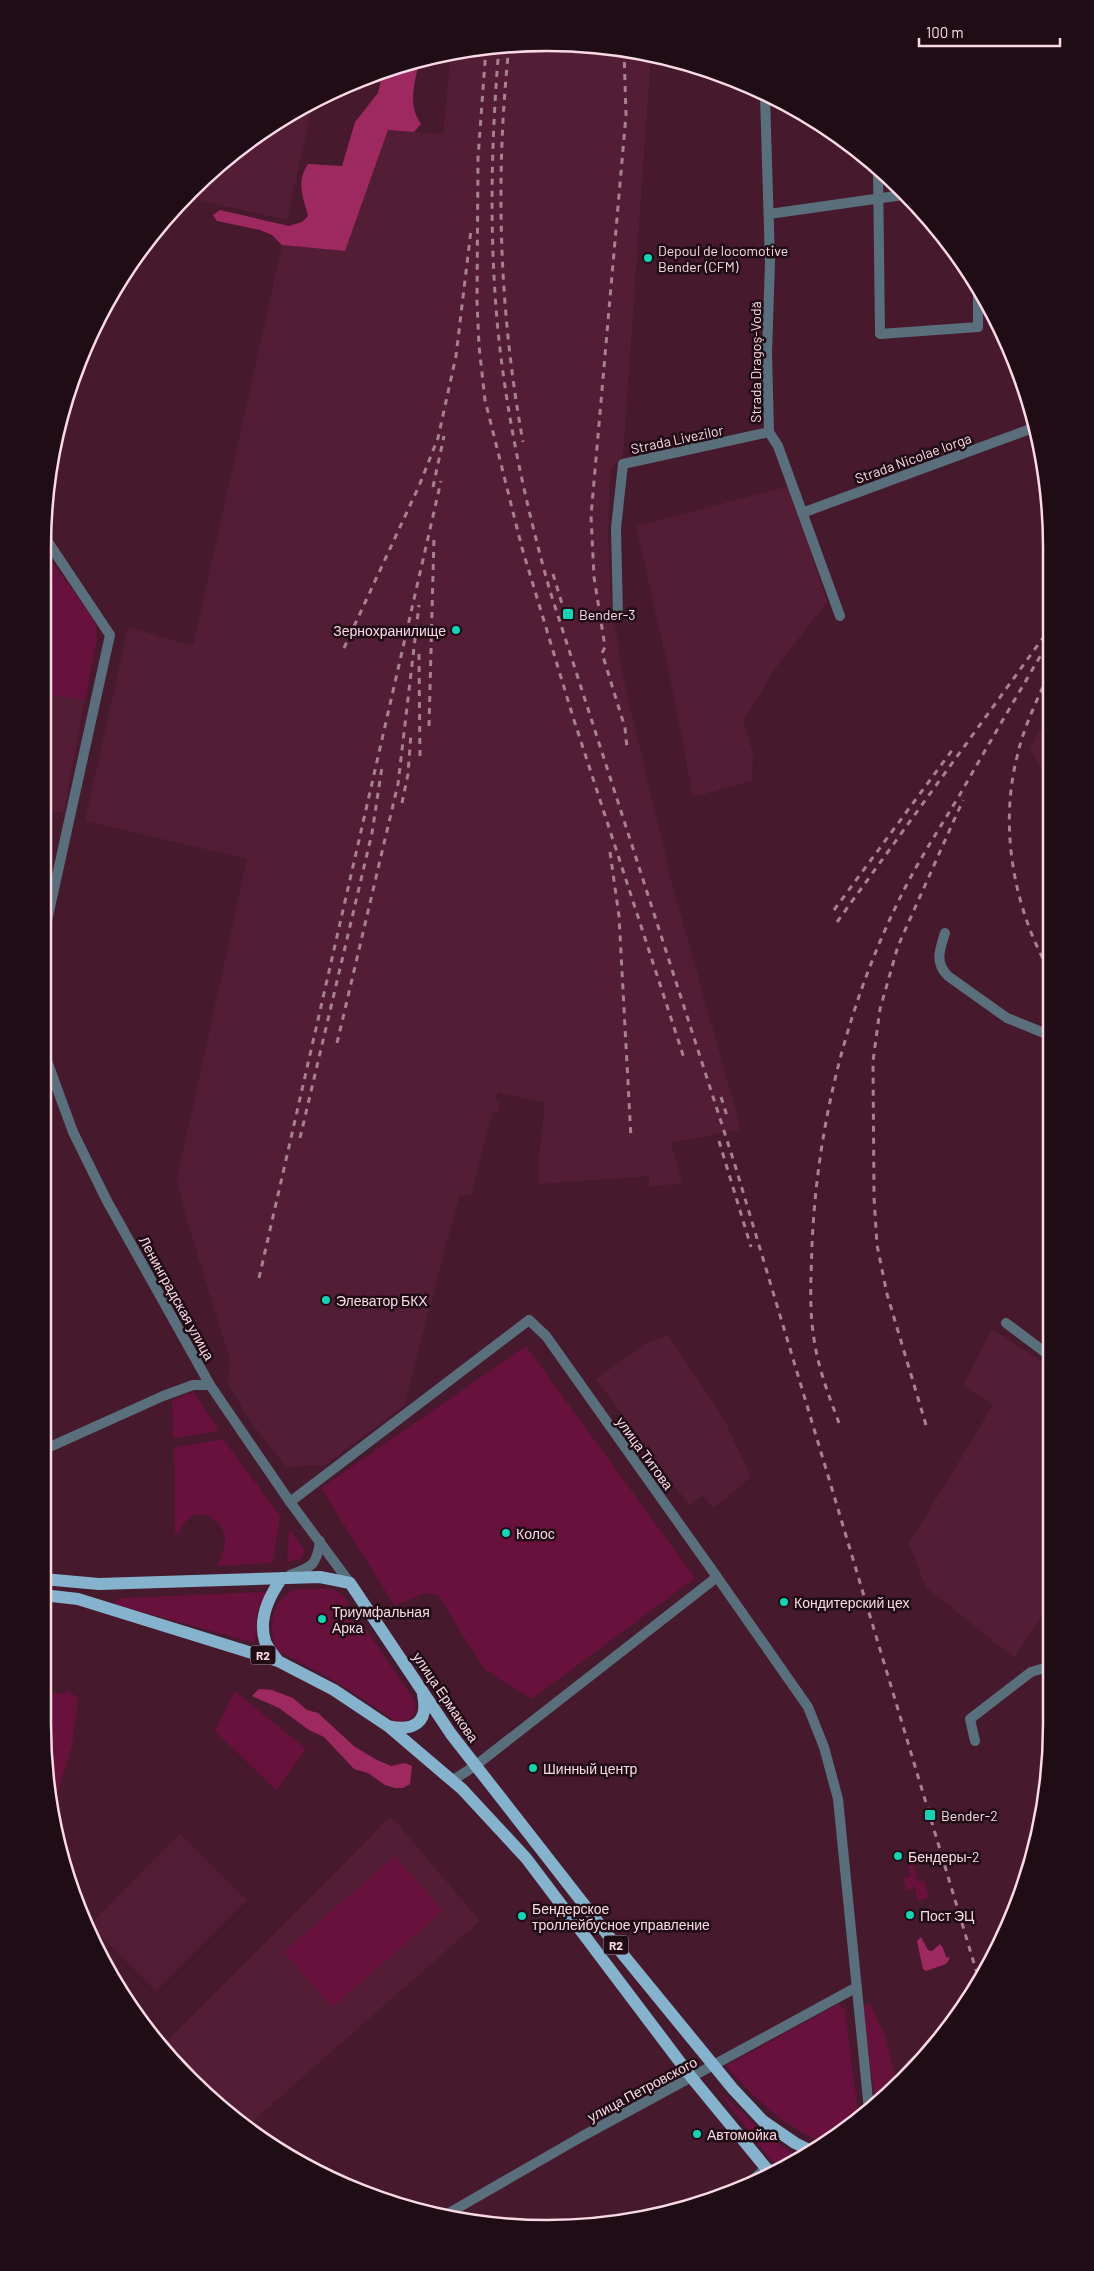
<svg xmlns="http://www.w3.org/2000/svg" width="1094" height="2271" viewBox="0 0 1094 2271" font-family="Barlow,sans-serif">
<rect width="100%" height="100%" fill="#46192c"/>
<path fill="#531e35" d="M547 43 651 54 623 456 610 470 608 531 611 601 624 681 674 891 741 1129 671 1143 683 1183 648 1187 650 1176 539 1184 538 1166 545 1102 498 1093 496 1100 501 1101 498 1112 493 1111 471 1195 459 1196 404 1406 325 1465 286 1467 252 1424 228 1384 230 1361 187 1220 177 1179 247 859 85 821 128 627 193 646 282 245 345 251 388 130 443 134 451 52Z
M313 103 287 220 185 197 267 127Z
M790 486 827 602 772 673 743 721 753 754 752 781 693 797 670 677 636 526Z
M43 694 85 700 64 813 43 809Z
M1048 718V781L1030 748Z
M992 1329 1050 1367 1051 1602 1014 1658 926 1587 909 1544 993 1405 963 1385Z
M668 1335 723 1417 751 1477 714 1508 703 1496 689 1505 596 1379 644 1344Z
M391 1816 480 1921 246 2127 214 2103 161 2047Z
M180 1834 247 1900 156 1991 90 1925Z"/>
<path fill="#68113c" d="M43 549 96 623 97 639 85 700 43 694Z
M526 1346 695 1578 532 1699 484 1669 438 1595 424 1593 395 1606 321 1488Z
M194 1392 219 1431 173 1438 172 1400Z
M223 1439 280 1516 273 1563 216 1566C220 1562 222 1557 223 1552 235 1519 190 1497 180 1533H175L174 1448Z
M289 1529 305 1550 301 1559 287 1562Z
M299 1589H333L342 1594 415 1701 416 1713 408 1720 398 1723C359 1695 320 1671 277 1651 267 1627 271 1596 299 1589Z
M264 1592 266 1594 257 1613 255 1643 114 1604 117 1599 123 1598Z
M68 1690 78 1698 72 1746 51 1811 43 1724V1692L62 1694Z
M235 1691 306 1749 276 1790 215 1731Z
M395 1856 443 1911 332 2007 284 1952Z
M912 1860 918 1882 924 1881 929 1897 918 1901 915 1888 907 1890 903 1878 911 1876 907 1862Z
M838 2004 845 2010 859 2119 824 2143C783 2127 755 2098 726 2066Z
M870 2004 885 2036 897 2084 875 2105 863 2005Z
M716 2088 769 2138 800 2158 782 2169 769 2158Z"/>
<path fill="#9e2960" d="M419 61C415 83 407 104 421 124L414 132 388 130 345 251 282 245 272 235 260 230 217 221 213 215 220 210 289 226 302 222 308 216C303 197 296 182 308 164L342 166 355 122 378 93 383 72Z
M259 1689 272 1690 293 1698 307 1710 318 1713 355 1747 377 1760 391 1766 405 1763 412 1766 410 1784 403 1788H395L385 1785 368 1773 354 1769 324 1737 309 1730 279 1708 252 1696Z
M921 1937 928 1950 932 1951 940 1944 943 1948 946 1957 950 1958 946 1964 926 1971 923 1969 917 1941Z"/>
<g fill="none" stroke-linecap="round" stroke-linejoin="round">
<path stroke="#596f7c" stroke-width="10" d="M765 96 770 262 767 353 769 432 778 446 840 616
M878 170 880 334 978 327V294
M769 214 903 195
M802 513 1033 428
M618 617 616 528 623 464 769 432
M945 933C940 949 934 962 948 976L1007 1018 1049 1035
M43 939 110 635 44 536
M1006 1323 1050 1356
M43 1450 163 1396 193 1385H210
M290 1502 529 1320 546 1336 717 1577 475 1766 453 1780
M717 1577 808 1707 824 1747 838 1799 869 2110
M975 1741 970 1719 1031 1672 1051 1666
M442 2217 581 2137 857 1987"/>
<path stroke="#596f7c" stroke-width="10" d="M43 1050 73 1132 107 1201 210 1385 290 1502 350 1583
M290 1575C312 1567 317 1565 320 1541
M733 2192 748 2184 766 2168"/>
<path stroke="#85b2cd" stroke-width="12" d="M43 1579 99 1584 320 1577 350 1583 451 1734 625 1957 733 2089 763 2121 795 2143 811 2151
M43 1595 78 1599 278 1661 334 1690 388 1726 462 1789 526 1858 692 2078 766 2168 774 2174
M278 1661C274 1655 267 1648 265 1641 258 1618 269 1596 282 1578
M388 1726C414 1732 429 1722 423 1695"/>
<path stroke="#a7818f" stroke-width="3" stroke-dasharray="6 6" stroke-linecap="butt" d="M509 46C495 178 499 311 523 442
M499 47C491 141 489 237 498 331 507 419 526 506 550 591L735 1165 979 1980
M486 48 478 158 477 301 479 346 485 400 522 548 573 717 684 1058
M624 50 626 115 591 516 594 577 605 647 602 653 625 728 627 748
M433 487 444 436
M553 574 563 607
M344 648 419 486 438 438 456 356 471 230
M419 654 420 759
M1048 676C1036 702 1023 729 1017 757 999 828 1014 908 1049 970
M429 726 434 537
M402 803 408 774 411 733
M610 852 619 916 631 1138
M834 910 953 749
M837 922 1048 631
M337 1043 398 784 419 605
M721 1097 727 1116
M300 1138 372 833 382 767
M719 1141 751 1247
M259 1278 441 481
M839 1423C829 1396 818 1368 814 1339 809 1309 811 1277 812 1246 817 1122 849 997 906 886 922 855 941 826 959 796 988 745 1018 694 1048 643
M926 1425 887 1294 877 1245 874 1197 873 1061 880 1009 898 946 963 800"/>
</g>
<g fill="#0ed5b4" stroke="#200c14" stroke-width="2">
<circle cx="648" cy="258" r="5"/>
<rect x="562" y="608" width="12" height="12" rx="2.5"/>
<circle cx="456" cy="630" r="5"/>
<circle cx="326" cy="1300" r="5"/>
<circle cx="506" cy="1533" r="5"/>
<circle cx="784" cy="1602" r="5"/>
<circle cx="322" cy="1619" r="5"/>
<circle cx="533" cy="1768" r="5"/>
<rect x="924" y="1809" width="12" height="12" rx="2.5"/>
<circle cx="898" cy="1856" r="5"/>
<circle cx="910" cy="1915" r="5"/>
<circle cx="522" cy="1916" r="5"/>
<circle cx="697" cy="2134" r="5"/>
</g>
<g text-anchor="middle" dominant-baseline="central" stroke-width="5" stroke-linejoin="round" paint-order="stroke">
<g fill="#200c14" stroke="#b89ca6" stroke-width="1">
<rect x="250.5" y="1645.5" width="25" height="19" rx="4"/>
<rect x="603.5" y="1935.5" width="25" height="19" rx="4"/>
</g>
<g font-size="12" font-weight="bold" fill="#f9dae4">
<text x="263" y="1655">R2</text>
<text x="616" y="1945">R2</text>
</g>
<g font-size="14" fill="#f9dae4" stroke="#200c14" text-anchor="start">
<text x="658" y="250">Depoul de locomotive<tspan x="658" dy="16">Bender (CFM)</tspan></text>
<text x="579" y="614">Bender-3</text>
<text x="446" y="630" text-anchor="end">Зернохранилище</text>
<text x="336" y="1300">Элеватор БКХ</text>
<text x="516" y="1533">Колос</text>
<text x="794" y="1602">Кондитерский цех</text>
<text x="332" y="1611">Триумфальная<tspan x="332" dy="16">Арка</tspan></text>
<text x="543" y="1768">Шинный центр</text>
<text x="941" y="1815">Bender-2</text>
<text x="908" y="1856">Бендеры-2</text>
<text x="532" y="1908">Бендерское<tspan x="532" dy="16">троллейбусное управление</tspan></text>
<text x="920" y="1915">Пост ЭЦ</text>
<text x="707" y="2134">Автомойка</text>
</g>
<g font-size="14" fill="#f9dae4" stroke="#200c14">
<text transform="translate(755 362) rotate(-90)">Strada Dragoş-Vodă</text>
<text transform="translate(677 439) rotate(-12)">Strada Livezilor</text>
<text transform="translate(913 458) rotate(-20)">Strada Nicolae Iorga</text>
<text transform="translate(177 1298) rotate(61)">Ленинградская улица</text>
<text transform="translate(645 1453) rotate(54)">улица Титова</text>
<text transform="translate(446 1697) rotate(56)">улица Ермакова</text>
<text transform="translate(642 2089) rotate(-28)">улица Петровского</text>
</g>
</g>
<path d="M0 0H1094V2271H0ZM547 51H547A496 496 0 0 1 1043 547V1724A496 496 0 0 1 547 2220H547A496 496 0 0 1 51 1724V547A496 496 0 0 1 547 51Z" fill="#200c14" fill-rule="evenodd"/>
<path fill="none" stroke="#f9dae4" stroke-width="2.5" d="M547 51H547A496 496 0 0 1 1043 547V1724A496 496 0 0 1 547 2220H547A496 496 0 0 1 51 1724V547A496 496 0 0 1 547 51Z"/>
<path d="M919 38v8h141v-8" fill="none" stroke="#f9dae4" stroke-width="2.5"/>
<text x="926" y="38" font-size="15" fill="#f9dae4" stroke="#200c14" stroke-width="4" paint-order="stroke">100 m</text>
</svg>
